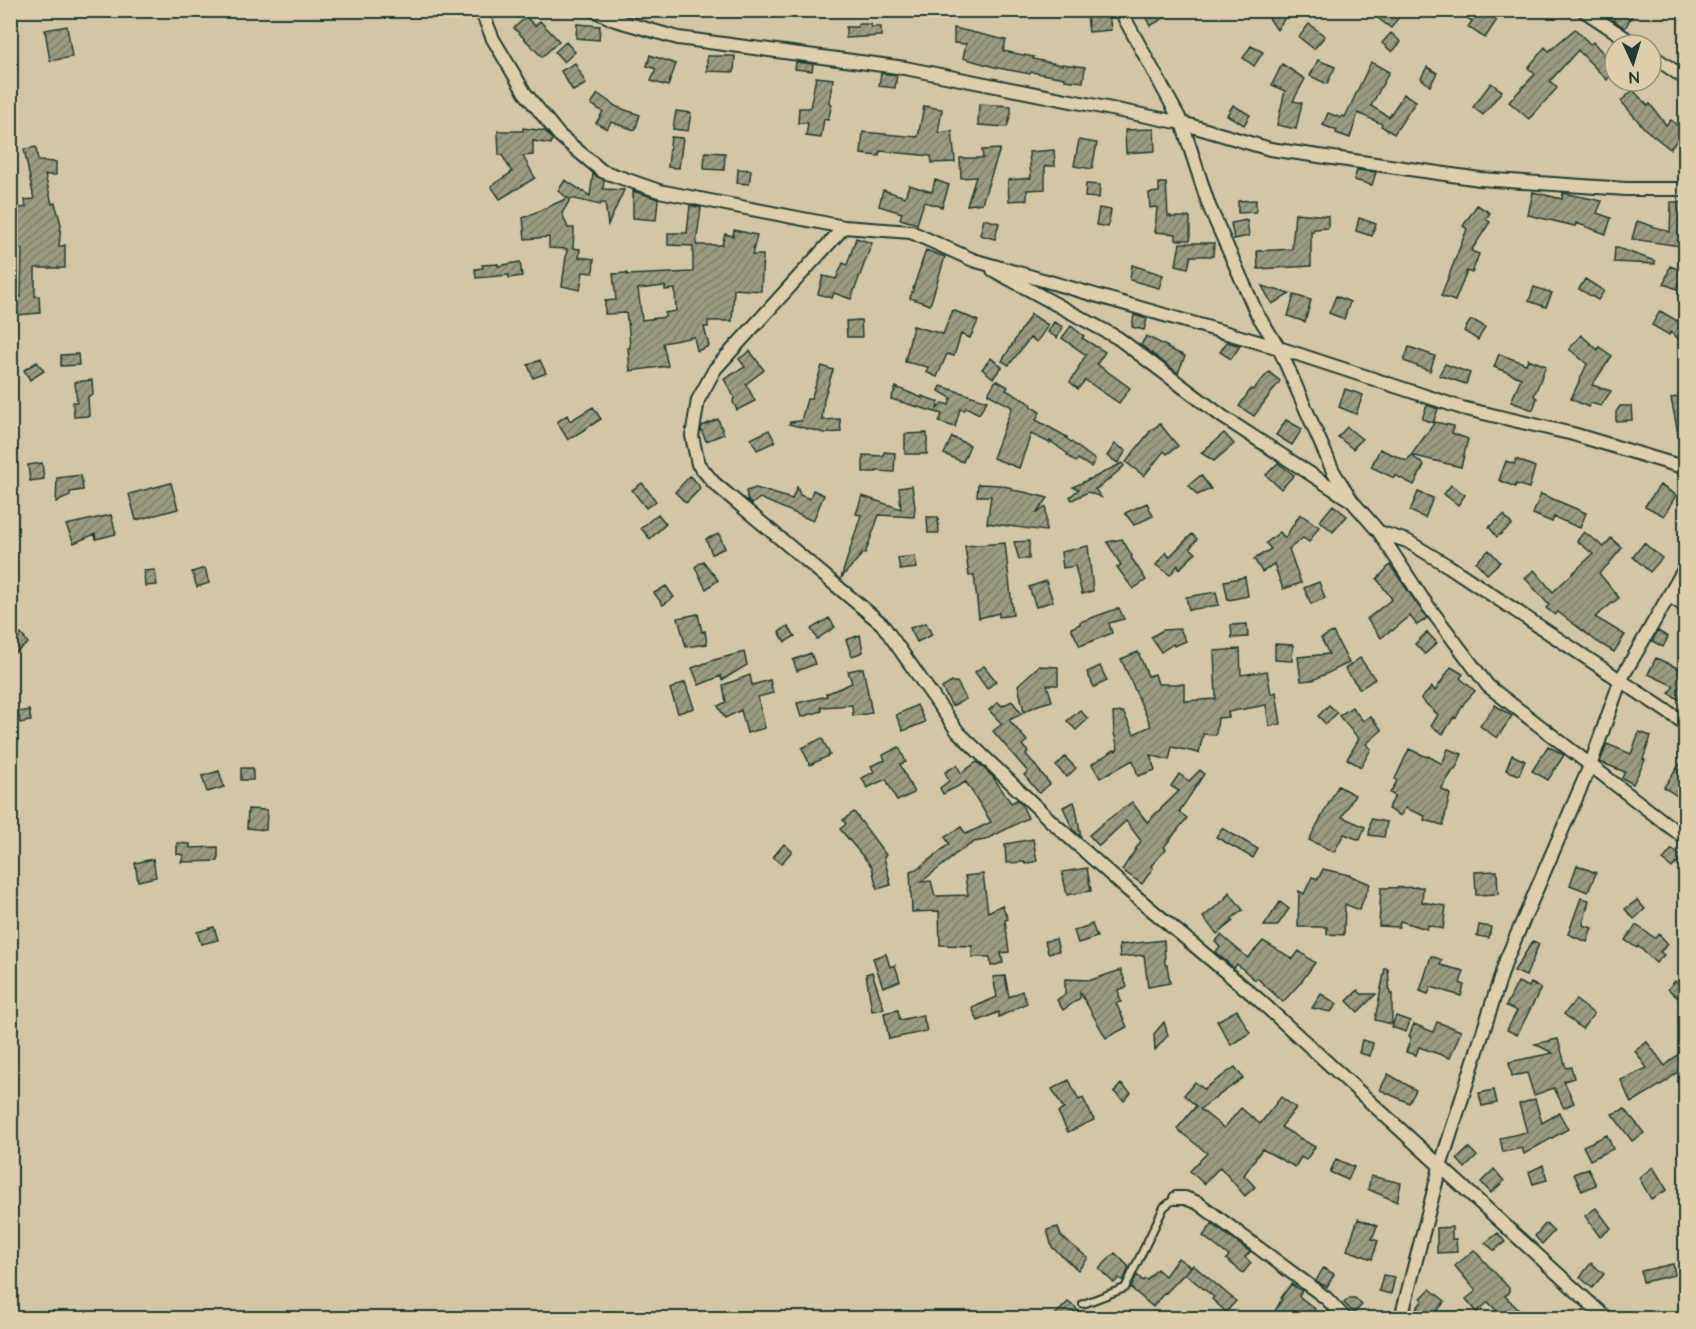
<svg xmlns="http://www.w3.org/2000/svg" width="1696" height="1329" viewBox="0 0 1696 1329" font-family="'Architects Daughter',sans-serif">
<defs>
<pattern id="building-hatch" width="6" height="6" patternUnits="userSpaceOnUse" patternTransform="scale(1.5)"><rect width="6" height="6" fill="#9c9b81"/><path d="M-1 1l2-2M0 6l6-6M5 7l2-2" fill="none" stroke="#7f806a"/></pattern>
</defs>
<rect width="100%" height="100%" fill="#d4c5a4"/>
<filter id="ink" filterUnits="userSpaceOnUse"><feTurbulence type="fractalNoise" baseFrequency=".0167" numOctaves="2"/><feDisplacementMap in="SourceGraphic" scale="12" xChannelSelector="R" yChannelSelector="G"/><feConvolveMatrix kernelMatrix="1 2 1 2 8 2 1 2 1" color-interpolation-filters="sRGB"/></filter>
<g filter="url(#ink)">
<path fill="url(#building-hatch)" stroke="#1f3d34" stroke-width="1.5" fill-rule="evenodd" d="M1142 10H1178L1150 26Z
M1275 10H1290L1277 30 1267 15Z
M1385 10H1404L1391 28 1379 19Z
M1455 10H1503L1485 38 1468 27 1472 21Z
M1618 10H1635L1625 28 1613 20Z
M1109 13 1111 30 1089 32 1087 16Z
M526 17 535 26 540 21 559 41 542 57 514 28Z
M577 24 600 26 599 40 576 38Z
M858 24H871V27H881V36L846 38V27H858Z
M1309 24 1325 36 1314 49 1299 37Z
M67 26 72 57 50 61 45 30Z
M954 28 1006 40 1003 51 1034 57 1033 59 1062 65V64L1085 67 1083 82 1065 80V78L1031 72 1030 74 998 68 963 58 966 44 954 43Z
M1575 29 1590 44 1593 42 1605 55 1603 56 1615 68V71L1607 80 1578 50 1550 81 1557 88 1529 119 1509 102 1535 74 1528 68 1545 47 1549 51Z
M1391 33 1401 42 1392 52 1382 43Z
M566 42 575 52 564 62 555 52Z
M1251 46 1263 52 1254 66 1243 58Z
M650 55 676 64 668 86 651 81 656 69 647 66Z
M707 56H735L734 72 707 71Z
M1318 60 1335 67 1327 84 1310 76Z
M796 62 813 64 812 71 795 69Z
M1371 62 1389 72 1371 106 1389 117 1404 94 1416 101 1394 134 1381 126 1382 124 1358 113 1350 138 1336 133 1337 131 1323 125 1328 113 1341 118 1342 116 1345 117Z
M575 63 586 84 573 91 561 71Z
M1282 64 1305 79 1293 101 1302 103 1296 129 1277 125 1285 91 1272 85Z
M1427 67 1437 73 1430 86 1421 78Z
M881 73 897 75 895 88 879 86Z
M816 77 833 79 829 103 832 104 828 120 824 119 821 138 806 136 808 123H798L799 108H810Z
M1491 83 1502 91 1483 115 1473 107Z
M1633 90 1648 106 1650 104 1666 125 1671 120 1684 131 1670 149 1645 129 1621 101Z
M598 94 617 107 640 115 635 130 611 122 607 129 596 123 603 112 591 104Z
M979 104 1011 106V114L1007 127 978 125Z
M1233 105 1250 115 1244 125 1227 115Z
M924 106 942 109 938 133 952 131 955 162 932 163 931 156 880 151 879 156 861 154 863 132 918 137Z
M676 111 691 113 688 131 673 129Z
M523 128 545 131 552 139 551 144 533 141V155L523 156 535 178 500 199 491 186 512 172 502 155H499L498 131H523Z
M1154 129 1155 151 1126 153 1125 130Z
M671 137 683 138 679 168 668 167Z
M1079 140 1097 143 1092 169 1074 166Z
M36 147 38 161 56 162V175H45L52 204 55 203 61 224 59 247 65 245V268H35V296H39L40 313 17 315 16 297H21L22 249H17L15 228H18L15 209 26 207 25 200 34 199 24 149Z
M1000 149 982 203 967 205 976 177 961 178 960 158H983L982 150Z
M1054 150 1055 166H1045V189L1027 190V200L1009 201 1008 180 1031 178 1029 152Z
M705 152 725 153 724 170 704 169Z
M738 169 751 170 749 184 737 183Z
M1357 170 1376 172 1372 185 1354 180Z
M593 174 604 180 603 189 624 190 608 225 605 203H601L600 205 571 198 562 213 568 228H574L573 248 580 249 579 257 594 259 593 273 583 272 580 290 562 286 567 249 549 248V237L525 239 523 218 568 198 558 191 565 180 590 196Z
M935 180 949 185 942 207 924 202 917 224 900 219 902 213 879 206 883 190 905 197 909 185 932 192Z
M1159 183H1166L1168 216H1171V217H1190V240H1176V234L1155 232 1157 207 1150 208 1149 193 1159 192Z
M1086 184 1100 185 1099 198 1085 197Z
M633 191 658 199 656 220 633 218Z
M1533 192 1562 199 1563 193 1602 201 1597 213 1611 218 1606 234 1576 223 1575 226 1528 215Z
M1256 200V212L1238 213V201Z
M1671 202H1686V247L1632 239 1637 221 1670 232Z
M690 205 701 208 696 245H722L725 234 733 236 734 230 757 235 752 255H763L761 291 734 289 732 321H708V327H704L709 346 697 351 694 337 663 343 668 366 630 371 628 348H630L628 320H627L626 313 605 314V301L616 300 613 274 627 273V275L693 272V246L668 245V233H687ZM665 286V290L675 289 676 311 665 313V317L642 320 638 289Z
M1477 205 1490 213 1486 219 1490 222 1471 251 1479 254 1472 273 1467 271 1455 301 1441 296 1467 229 1463 226Z
M1099 208 1111 210 1108 227 1096 225Z
M1295 213 1328 216V228L1314 229 1313 232 1311 231V266L1258 269 1257 251 1292 249Z
M1359 218 1376 224 1372 236 1356 231Z
M984 219 999 223 995 239 980 235Z
M1247 220 1249 236 1234 239 1231 223Z
M856 238 872 243 851 299 834 293 832 298 818 294 823 276 836 279 843 263 847 265Z
M1180 243H1214L1213 256H1191L1188 268 1176 265Z
M1615 247 1655 261V264L1614 262Z
M926 250 945 257 930 305 910 298Z
M520 262 522 276 509 278V275L476 278 475 269 483 268 482 265 498 264V266Z
M1132 265 1163 275 1159 288 1130 280Z
M1670 266 1683 271 1677 289 1664 284Z
M1585 279 1604 291 1598 300 1579 289Z
M1262 286 1290 294 1272 304Z
M1534 287 1552 293 1546 307 1529 301Z
M1294 295 1311 300 1305 322 1288 316Z
M1336 296 1350 302 1344 319 1329 313Z
M953 310 978 321 970 338 961 334 954 356 947 354 937 377 926 372 928 367 905 362 913 326 943 334Z
M1660 311 1686 326V345L1670 332 1669 335 1652 325Z
M1031 314 1048 325 1037 342 1030 338 1009 365 1002 361Z
M1134 315 1147 319 1144 330 1132 327Z
M861 320 862 337H847L846 321Z
M1470 321H1475L1485 327 1478 340 1464 331Z
M1054 322 1063 327 1057 338 1048 332Z
M1071 326 1084 336 1082 338 1105 352 1097 364 1130 388 1119 403 1085 380 1078 389 1070 382 1079 369 1078 368 1086 355 1062 338Z
M1581 335 1598 350 1599 347 1612 356 1592 385 1611 391 1601 406 1590 403 1588 407 1571 399 1587 364 1569 349Z
M1146 336 1168 347 1167 348 1185 356 1178 373 1141 345Z
M1227 342 1240 346 1231 359 1220 352Z
M1409 347 1435 356 1430 371 1404 361Z
M750 351 764 370 746 384 755 401 737 410 733 402 734 397 724 379 745 367 739 359Z
M78 354 79 365 61 366V355Z
M1499 354 1526 364 1528 359 1546 366 1534 396 1537 398 1533 410 1511 402 1521 378 1494 367Z
M991 358 1002 367 993 378 982 369Z
M540 360 546 373 533 378 528 365Z
M37 362 44 371 30 380 24 370Z
M1445 364 1470 373 1466 384 1439 375Z
M822 366 833 370 824 399 822 420 840 419 841 432 824 433 789 424 790 422 801 421 807 399H811Z
M1269 372 1280 381 1254 416 1239 406 1251 389 1253 390Z
M92 380 93 395 88 396 89 416 74 417 73 402H77L75 382Z
M996 380 1008 387 1006 390 1031 404 1030 406 1040 412 1036 420 1067 437 1066 438 1095 460 1091 467 1078 459 1076 462 1067 455 1068 454 1050 441V443L1031 434 1019 468 993 458 1012 407 988 394Z
M941 386 987 401 979 414 966 407 965 410 960 409 955 427 939 422 942 414 891 399 896 387 922 398V396L939 402 937 409 943 403 949 405 951 398 939 391Z
M1345 389 1363 395 1356 414 1339 407Z
M1686 395V443H1680L1671 398Z
M1427 405 1438 409 1433 423 1422 419Z
M1620 406H1631L1632 420 1616 421V412Z
M593 407 601 419 568 440 557 422 567 415 570 421Z
M718 419 724 434 706 441 701 429 702 426Z
M1286 420 1302 429 1292 445 1276 435Z
M1435 422 1454 426 1452 433 1468 439 1461 467 1411 455 1424 465 1414 485 1395 475 1394 478 1371 467 1380 449 1407 461Z
M1160 424 1178 446 1167 454 1164 451 1144 476 1126 462 1151 430Z
M1347 427 1362 439 1353 449 1338 437Z
M769 430 775 442 757 450 751 439Z
M927 433V454H905V434Z
M1224 433 1234 444 1214 461 1201 453Z
M952 437 970 445 963 462 944 454Z
M1115 444 1126 451 1118 463 1107 456Z
M884 452 895 453 894 472 876 471V472H863V455L883 456Z
M1516 459 1535 467 1529 488 1516 484 1515 487 1499 480 1506 461 1514 464Z
M42 463 44 479 30 481 28 465Z
M1122 463 1124 466 1101 486 1095 489 1101 497 1088 492 1072 500 1070 497 1079 489 1073 487 1089 479V480Z
M1278 463 1294 475 1281 489 1266 475Z
M81 475 83 490 70 492V496L56 502 57 478Z
M1201 475 1211 489 1197 495 1189 485Z
M690 476 698 484 700 489 686 503 675 492Z
M171 483 178 509 136 520 129 494Z
M642 483 656 501 646 508 632 490Z
M978 484 1000 485 1012 488 1011 490 1024 492 1048 498 1036 514 1046 507V531L987 523 991 496H977Z
M1451 485 1465 495 1458 505 1444 494Z
M1660 485 1676 495 1664 516 1645 506Z
M912 486 915 507 914 517 879 515 865 554 863 553 841 578 861 515 856 514 862 496 901 509 899 488Z
M797 487 800 495 810 499 813 490 824 495 813 521 760 498 752 504 748 501 746 491 756 488 792 499Z
M1418 492 1433 498 1425 518 1410 511Z
M1541 494 1586 513 1580 528 1554 517 1552 522 1533 514Z
M1147 503 1153 516 1134 525 1125 513Z
M1333 505 1347 516 1333 532 1320 521Z
M658 514 666 524 650 539 641 528Z
M1300 514 1319 527 1309 542 1303 538 1289 549 1301 583 1283 589 1274 564 1262 572 1254 559 1271 549 1266 543 1280 532 1285 538Z
M111 515 116 534 96 539 95 534 74 543 66 525Z
M1504 515 1512 525 1497 537 1489 527Z
M927 517H938L939 533H928Z
M1584 532 1604 547 1611 538 1622 548 1607 566 1599 573 1619 598 1595 617 1625 635 1614 652 1596 641 1558 612 1555 615 1546 608 1549 605 1525 578 1534 570 1553 592 1593 554 1577 541Z
M719 534 725 548 712 554 706 539Z
M1192 534 1197 539 1190 548 1196 553 1179 569 1178 565 1170 575 1156 565 1166 552 1169 557Z
M1122 539 1132 556 1131 557 1146 580 1133 589 1117 567 1121 565 1107 542Z
M1029 541V559H1019L1014 542Z
M1005 543 1013 615 999 617V613L979 618 974 575 969 576 965 546Z
M1644 543 1662 558 1650 572 1633 557Z
M1088 546 1093 591 1082 594 1075 566 1063 568 1061 552Z
M1489 550 1500 562 1487 574 1476 562Z
M915 556 917 568 900 570 898 558Z
M703 561 718 580 706 589 695 567Z
M1390 565 1427 618 1417 625 1410 616 1392 631 1391 630 1381 638 1367 619 1392 599 1377 579Z
M205 568 209 583 197 587 192 572Z
M155 570 157 585 145 586 144 571Z
M1245 577 1248 596 1228 600 1224 581Z
M1046 581 1053 601 1036 607 1029 587Z
M1319 582 1325 598 1311 604 1304 588Z
M666 586 674 597 663 605 654 593Z
M1216 592 1219 605 1189 610 1186 597Z
M1119 608 1124 619 1109 623 1112 633 1080 646 1071 628 1080 624V622Z
M698 614 702 632 705 631 707 644 686 647 678 618Z
M829 618 835 627 817 639 811 629Z
M926 623 932 635 917 642 910 628Z
M1247 624 1248 637 1232 638 1231 625Z
M788 626 795 636 785 642 779 632Z
M1180 629 1186 641 1174 646 1173 644 1161 652 1151 637 1163 630Z
M1658 631 1668 637 1663 647 1652 641Z
M1333 632 1349 663 1313 680 1301 681 1298 657 1329 654 1321 638Z
M1427 632 1437 643 1425 654 1415 644Z
M21 634 28 643 15 653 10 646V642Z
M860 635 863 652 852 656 846 640Z
M1275 644 1293 645 1292 661 1275 660Z
M1240 649 1241 675 1267 671 1271 694 1276 692 1281 724 1269 726 1266 705 1228 712 1229 717 1218 718 1216 735 1203 734 1199 753 1172 747 1169 760 1150 755 1155 770 1138 776 1133 760 1100 778 1092 764 1114 750 1116 751 1118 748 1114 733 1113 713 1123 712 1134 734 1151 726 1121 659 1138 652 1148 676 1155 674 1158 684H1184V701L1216 699 1214 651Z
M744 652 747 665 722 680 721 676 699 685 692 668 714 660Z
M811 653 815 664 797 671 793 660Z
M1360 658 1375 679 1360 689 1345 669Z
M1656 658 1684 671 1686 669V704L1669 693 1674 686 1648 674Z
M984 666 996 681 987 689 975 672Z
M1039 666 1058 667V685H1047L1052 701 1038 705 1024 712 1018 685Z
M1100 666 1107 681 1094 687 1087 672Z
M1451 667 1463 674 1460 678 1475 691 1464 703 1456 718 1454 717 1443 734 1431 726 1438 715 1421 699 1432 687 1435 691Z
M863 668 872 713 853 716 852 705 821 707 822 711 801 717 797 703 827 696 826 694 852 683 848 671Z
M750 675 752 685 770 680 773 693 758 697 765 728 747 733 741 710 725 718 718 706 726 702 723 685Z
M685 682 694 708 678 713 670 689Z
M952 682H957L966 699 952 706 942 688Z
M1012 701 1022 714 1009 720 1027 741 1022 745 1028 752 1026 754 1050 784 1039 793 1024 775 1028 772 993 731 1002 724 989 710 998 702 1002 706Z
M917 705 925 722 903 731 896 715Z
M1329 705 1337 713 1326 724 1318 716Z
M1495 705 1512 716 1497 738 1480 726Z
M1352 707 1363 721 1370 716 1382 730 1366 744 1371 749 1361 767 1347 759 1359 739 1339 716Z
M29 710 31 721 20 723 18 712Z
M1080 710 1088 719 1076 730 1067 721Z
M1639 732 1651 736 1643 759 1645 760 1633 784 1622 778 1625 772 1600 762 1607 744 1631 754Z
M822 738 830 755 810 765 802 748Z
M1548 746 1564 755 1548 780 1532 771Z
M899 747 906 762 900 764 914 793 897 801 886 779 867 788 862 778 874 772 871 766 885 760 883 755Z
M1409 749 1427 757 1428 756 1442 764 1448 749 1462 754 1455 770 1454 769 1441 789 1450 794 1443 825 1424 820 1425 816 1405 808 1401 816 1388 809 1395 796 1390 793 1397 781 1395 779Z
M1512 755 1525 761 1519 775 1506 770Z
M1686 755V790L1680 798 1664 787Z
M1065 757 1076 768 1067 777 1056 766Z
M977 762 993 777 1011 803 1017 800 1021 803 1028 818 985 840 974 842 951 857 952 858 921 882 931 881 935 896 968 895 965 876 983 874 988 912 1002 905 1008 919 1005 920 1009 952 1001 953 1003 963 991 966 990 957H972V946L940 945 939 911 912 912 910 871 922 867 921 866 948 845 949 843 945 837 961 827 966 834 991 822 966 782 943 794 940 788 949 781 945 772 957 765 961 773Z
M241 768H253V780H241Z
M1200 770 1204 774 1179 812 1187 818 1164 847 1166 849 1151 866 1153 868 1142 884 1122 870 1141 841 1126 821 1099 846 1089 835 1103 823 1132 802 1147 822 1179 791 1171 786 1179 774 1189 781Z
M219 771 224 787 207 792 202 776Z
M1338 786 1355 795 1342 817 1365 827 1360 840 1344 834 1334 852 1309 840Z
M1074 802 1076 808 1081 837 1073 830 1063 807Z
M248 809 267 810 266 830 247 828Z
M854 812 886 855 884 857 891 885 877 889 872 867 840 829 846 824 843 820Z
M1371 819 1387 822 1384 837 1369 835Z
M1222 828 1258 849 1253 858 1216 837Z
M1033 839 1037 861 1025 864V862L1006 863 1005 844Z
M177 843 190 844V848L218 847V861L181 862 184 855 177 854Z
M784 844 792 851 781 864 773 857Z
M1672 849 1682 857 1672 868 1663 860Z
M153 859 156 877 138 881 135 863Z
M1577 865 1596 873 1588 892 1570 885Z
M1087 868 1091 891 1067 895 1062 872Z
M1323 869 1349 875 1370 884 1359 910 1345 904 1344 935 1327 934V927H1298L1299 891 1304 894 1312 877 1318 879Z
M1497 871 1498 894 1476 895 1475 872Z
M1423 887 1422 902 1446 906 1443 929 1428 925 1427 929 1400 921 1399 927 1379 926 1381 888Z
M1229 892 1243 910 1231 919 1233 921 1217 934 1203 917 1224 900Z
M1581 898 1589 900 1583 925 1592 928 1587 942 1568 934Z
M1637 900 1645 909 1634 919 1625 909Z
M1280 902 1289 909 1277 926H1264Z
M1092 924 1097 937 1078 943 1074 931Z
M1479 925 1491 927 1489 938 1477 936Z
M1636 925 1655 938 1659 934 1668 944 1660 952 1664 955 1656 963 1638 946 1637 948 1625 940Z
M214 927 218 940 201 944 197 932Z
M1221 935 1248 958 1263 941 1293 959 1299 951 1315 963 1301 982 1283 1002 1257 978 1255 980 1237 964 1234 968 1215 952 1220 947 1215 942Z
M1056 939 1059 951 1048 953 1045 941Z
M1164 940 1165 965H1167L1170 983 1148 987 1144 955 1120 957 1119 945Z
M1533 941 1539 944 1526 976 1514 971Z
M886 954 890 967 895 965 900 981 883 987 873 958Z
M1431 956 1442 960 1440 965 1464 971 1460 983 1464 985 1461 996 1431 987 1428 994 1420 991Z
M1385 968 1388 969 1390 994H1392V1024L1375 1020Z
M1121 970 1127 987 1118 990 1121 1002 1116 1003 1127 1027 1106 1038 1080 992V998L1063 1010 1057 1000 1065 994V979L1091 980Z
M872 972 884 1009 872 1011 866 974Z
M1005 976 1009 997 1022 991 1027 1003 999 1017V1012L978 1021 972 1008 997 997 993 977Z
M1675 981 1686 990V1005L1668 989Z
M1518 982 1529 987 1531 983 1541 988 1517 1035 1507 1030 1517 1011 1506 1006Z
M1358 990 1361 994H1376L1358 1012 1347 1001Z
M1321 994 1337 1004 1331 1012 1312 1008Z
M1576 1000 1594 1014 1582 1029 1564 1014Z
M898 1010 900 1020 923 1015 927 1031 889 1039 884 1013Z
M1237 1010 1250 1033 1231 1045 1217 1021Z
M1396 1016 1410 1021 1406 1032 1392 1027Z
M1164 1022 1168 1035 1155 1050 1154 1034Z
M1437 1022 1461 1031 1450 1058 1419 1047 1416 1055 1406 1052 1411 1037 1409 1036 1414 1024 1433 1032Z
M1558 1039 1566 1068 1571 1067 1574 1078 1564 1081 1574 1103 1564 1108 1554 1088 1534 1095 1527 1073 1512 1076 1509 1062 1553 1053 1535 1044Z
M1362 1040 1373 1043 1370 1056 1359 1053Z
M1647 1042 1665 1066 1686 1047V1064L1667 1081 1631 1103 1621 1080 1647 1068 1635 1051Z
M1235 1067 1243 1078 1200 1109 1224 1128 1241 1108 1260 1124 1281 1097 1296 1108 1281 1127 1315 1147 1306 1160 1301 1157 1295 1167 1262 1149 1244 1175 1255 1187 1245 1196 1220 1167 1204 1184 1190 1171 1207 1153 1177 1129 1196 1106 1184 1095 1195 1082 1204 1089Z
M1388 1074 1416 1090 1409 1103 1380 1090Z
M1069 1080 1079 1100 1083 1098 1094 1120 1068 1132 1058 1112 1064 1109 1052 1089Z
M1121 1084 1131 1093 1124 1101 1114 1092Z
M1494 1090 1497 1103 1482 1106 1479 1093Z
M1535 1099 1542 1123 1559 1113 1568 1129 1524 1154 1522 1148 1503 1152 1500 1138 1527 1132 1519 1104Z
M1625 1109 1644 1133 1632 1141 1612 1114Z
M1607 1135 1613 1149 1590 1160 1583 1146Z
M1469 1148 1477 1156 1465 1168 1457 1159Z
M1336 1159 1354 1167 1348 1180 1330 1172Z
M1543 1165 1547 1180 1533 1184 1529 1172Z
M1653 1167 1667 1190 1651 1199 1639 1178Z
M1588 1168 1596 1185 1582 1191 1574 1174Z
M1494 1169 1504 1181 1491 1193 1481 1182Z
M1371 1176 1401 1183 1397 1202 1368 1189Z
M1596 1208 1611 1228 1600 1237 1585 1216Z
M1358 1219 1377 1226 1372 1239 1378 1241 1372 1259 1347 1250Z
M1546 1223 1554 1231 1542 1244 1535 1236Z
M1212 1224 1250 1252 1245 1257 1251 1263 1243 1273 1226 1259 1229 1256 1203 1236Z
M1058 1227 1061 1236 1088 1258 1078 1270 1052 1247 1047 1230Z
M1452 1227V1239H1456L1457 1252 1437 1253V1228Z
M1498 1233 1505 1242 1494 1250 1485 1243Z
M1474 1250 1509 1288V1293L1505 1296 1527 1318H1504L1488 1302 1477 1312 1466 1299 1476 1291 1455 1266Z
M1115 1253 1129 1267 1123 1281 1119 1278 1114 1283 1099 1269Z
M1178 1258 1191 1267 1166 1293 1165 1292 1153 1307 1131 1288 1137 1275 1143 1281 1145 1279 1147 1280 1157 1269 1165 1276Z
M1591 1263 1604 1274 1592 1288 1580 1277Z
M1673 1264 1675 1275 1643 1282 1641 1271Z
M1193 1265 1236 1301 1226 1312 1212 1299 1214 1297 1185 1274Z
M1323 1268 1334 1274 1327 1287 1316 1281Z
M1383 1275 1395 1277 1391 1294 1379 1291Z
M1291 1284 1302 1291 1299 1296 1315 1309 1309 1318H1271L1282 1299 1281 1298Z
M1430 1289 1445 1301 1437 1311 1447 1318H1409L1423 1300 1421 1298Z
M1350 1298H1355L1362 1305 1354 1313 1344 1303Z
M1068 1302 1075 1307 1084 1318H1052Z"/>
<g fill="none" stroke-linecap="round" stroke-linejoin="round">
<defs>
<path id="service" d="M1083 1304 1125 1288 1164 1207 1176 1198"/>
<path id="minor" d="M481 10 493 39 525 93 559 135 602 171 659 191 844 227 911 232 973 260 1279 348 1462 408 1573 434 1686 468
M593 10 615 20 678 38 905 68 1182 123 1270 149 1480 179 1626 189H1686
M1120 10 1182 123 1209 206 1257 314 1279 348 1333 471 1352 501 1379 532 1422 598 1488 686 1686 839
M1583 10 1636 45
M1651 55 1686 79
M844 227 715 369 698 400 692 436 698 464 714 483 882 624 958 732 1050 820 1128 890 1258 999 1606 1318
M993 270 1118 338 1223 417 1349 499
M1379 532 1407 541 1450 567 1686 724
M1669 595 1686 607
M1176 1198H1185L1198 1203 1326 1298 1345 1318
M1401 1318 1440 1167 1506 960 1590 766 1621 679 1686 566"/>
</defs>
<use href="#service" stroke="#1f3d34" stroke-width="10"/>
<use href="#minor" stroke="#1f3d34" stroke-width="16"/>
<use href="#service" stroke="#dfceab" stroke-width="6"/>
<use href="#minor" stroke="#dfceab" stroke-width="12"/>
</g>
</g>
<rect width="1696" height="1329" fill="none" stroke="#dfceab" stroke-width="36"/>
<rect x="18" y="18" width="1660" height="1293" fill="none" stroke="#1f3d34" stroke-width="2" filter="url(#ink)"/>
<g transform="translate(1633 63) rotate(176)"><circle r="28" fill="#dfceab" stroke="#92947b" stroke-width="1.5"/>
<path d="M0-4.5L10 22L0 15L-10 22Z" fill="#1f3d34"/>
<text y="-9" font-size="16" font-weight="bold" text-anchor="middle" fill="#1f3d34">N</text>
</g>
</svg>
